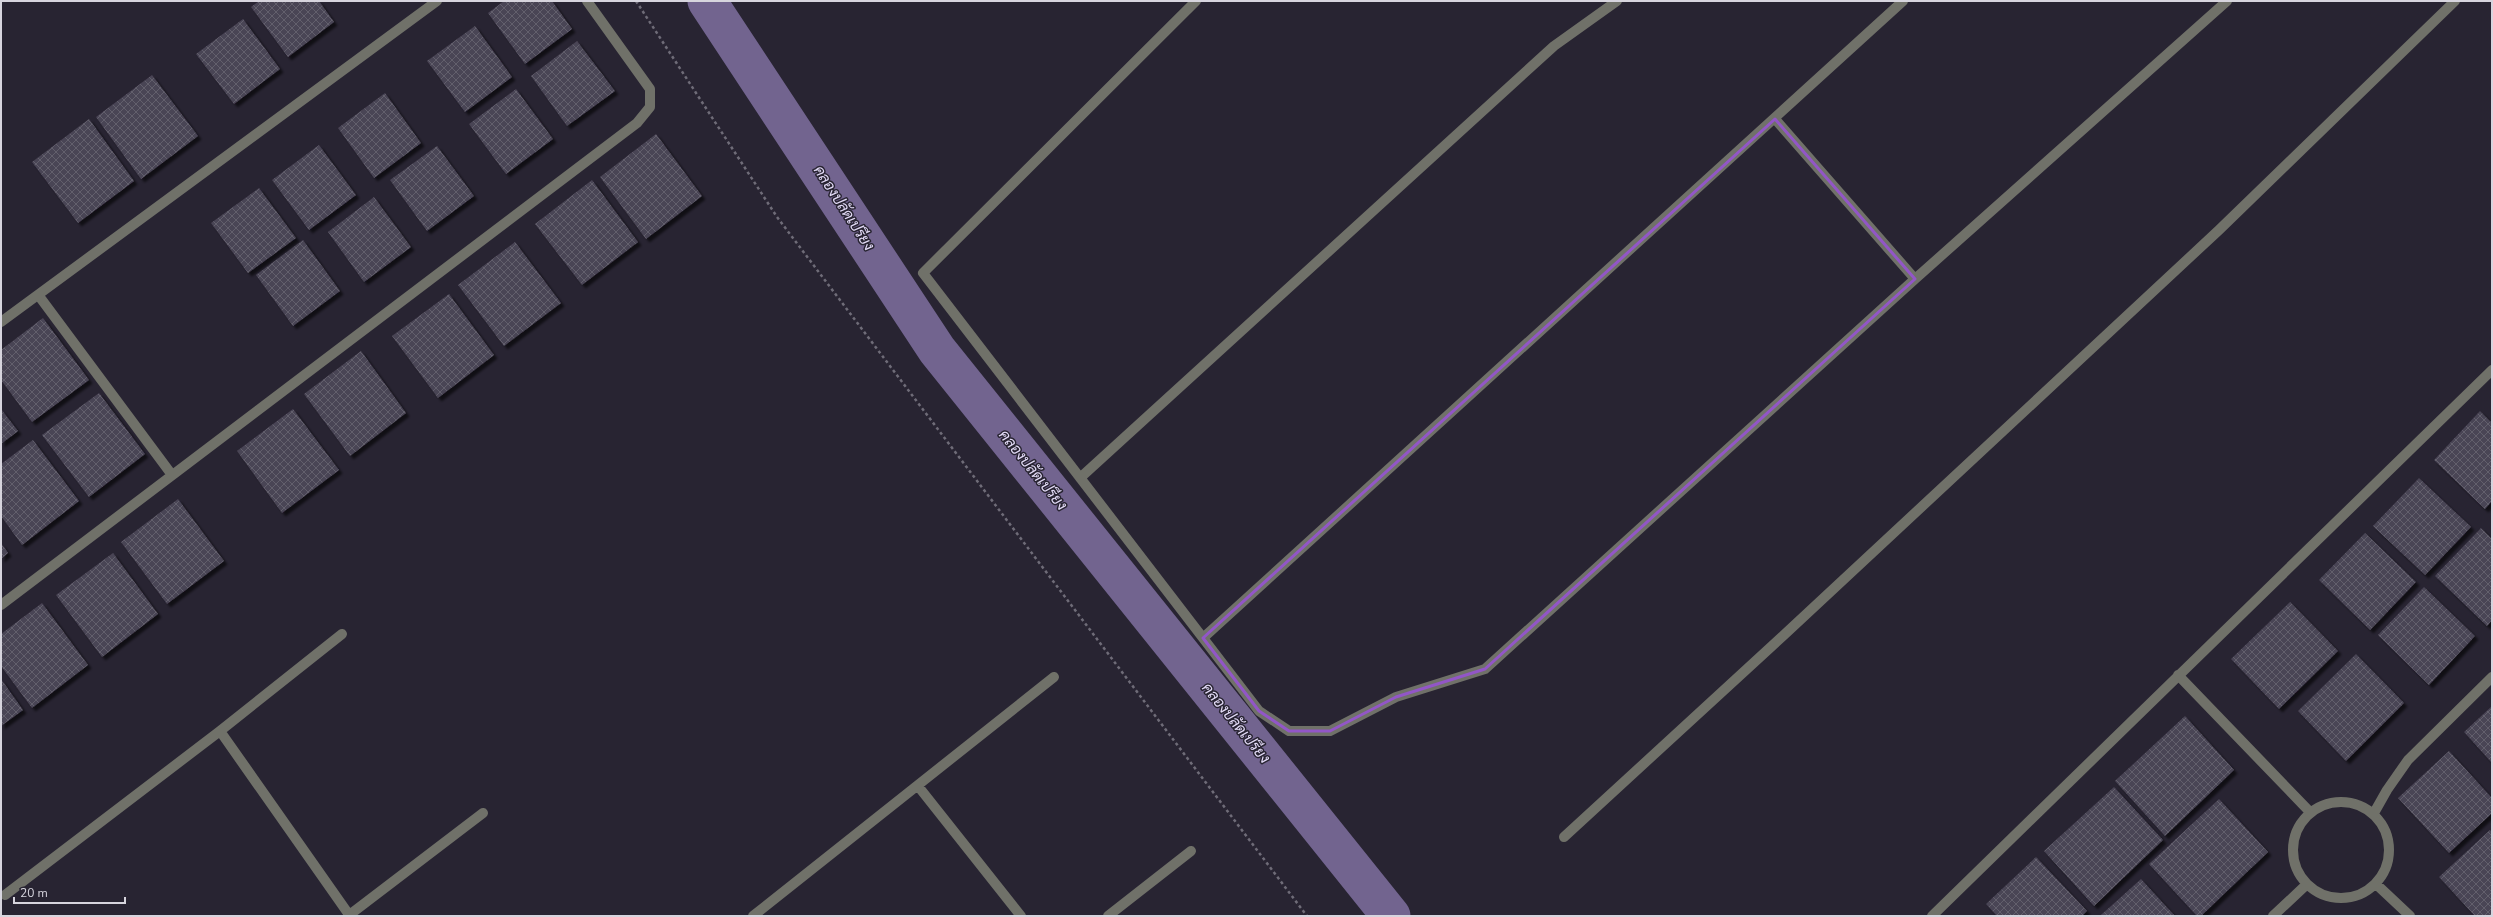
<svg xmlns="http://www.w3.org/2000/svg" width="2493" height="917" viewBox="0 0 2493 917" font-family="'Nunito Sans',Sarabun,sans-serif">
<defs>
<pattern id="building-cross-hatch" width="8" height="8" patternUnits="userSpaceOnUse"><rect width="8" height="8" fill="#494454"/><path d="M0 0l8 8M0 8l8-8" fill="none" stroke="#625e6c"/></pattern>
<filter id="shadow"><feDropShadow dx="3.5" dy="3.5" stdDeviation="1" flood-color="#0009"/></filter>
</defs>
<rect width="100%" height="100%" fill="#282432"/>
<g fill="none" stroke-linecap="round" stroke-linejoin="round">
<path stroke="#72648f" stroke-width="39" d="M707 1 937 350 1391 916"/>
</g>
<path fill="url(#building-cross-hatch)" filter="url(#shadow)" d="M259 1H319L334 22 288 57 251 7Z
M504 1H552L572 29 525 64 488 13Z
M243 19 280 69 234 104 196 54Z
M475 26 512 77 465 112 427 61Z
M577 41 615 91 567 126 531 76Z
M152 75 198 136 141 179 96 117Z
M516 89 553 139 506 174 469 124Z
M385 93 421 143 374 178 338 128Z
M89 119 134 181 78 223 32 162Z
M656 134 702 196 646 239 600 177Z
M319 145 356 195 309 230 272 180Z
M437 146 474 196 427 231 390 180Z
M592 180 638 242 582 285 535 224Z
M259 188 296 238 248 273 211 223Z
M374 197 411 247 364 282 328 232Z
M303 240 340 291 293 326 256 275Z
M515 242 561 303 504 346 458 285Z
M449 294 494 355 438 398 392 336Z
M43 318 89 380 32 422 1 380V350Z
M361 351 406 413 350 456 304 394Z
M99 393 145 454 89 497 42 435Z
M1 409 18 431 1 444Z
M293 409 339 470 282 513 237 451Z
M2480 411 2492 423V501L2485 509 2434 460Z
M33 440 79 501 22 545 1 516V464Z
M2419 478 2471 527 2425 575 2373 526Z
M178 499 224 561 167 604 121 542Z
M2481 528 2492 539V620L2487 626 2435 576Z
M2365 533 2416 582 2370 630 2319 580Z
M1 543 8 553 1 559Z
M113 553 158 614 102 657 56 595Z
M2424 587 2475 636 2429 685 2378 635Z
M2290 602 2338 651 2279 709 2231 659Z
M42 603 88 665 32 708 1 666V634Z
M2356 654 2404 703 2346 761 2298 711Z
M1 679 23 710 1 726Z
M2492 706V763L2464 732Z
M2185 716 2234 770 2165 836 2115 781Z
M2449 751 2492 798V813L2449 853 2398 798Z
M2114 787 2163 840 2094 906 2044 851Z
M2219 799 2268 852 2201 916H2197L2149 864Z
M2490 830 2492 832V916H2475L2439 877Z
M2036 857 2087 911 2082 916H1997L1986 904Z
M2141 879 2175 916H2100Z"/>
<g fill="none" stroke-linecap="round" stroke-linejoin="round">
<path stroke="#6f6c78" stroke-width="2.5" stroke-dasharray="3 3" stroke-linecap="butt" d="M636 1 777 217 1307 916"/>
<path stroke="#707169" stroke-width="10" d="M1196 1 923 273 1259 711 1289 731H1330L1396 697 1485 669 1915 279 2227 1
M1775 119 1915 279
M39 296 172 475
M1 322 437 1
M1080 478 1554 46 1617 1
M1 605 637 123 650 107V89L587 1
M1203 638 1903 1
M2178 675 2310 812
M220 731 350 916
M918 786 1021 916
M2293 850a48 48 0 1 1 96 0a48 48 0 1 1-96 0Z
M2374 813 2387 790 2408 760 2492 677
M1564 837 1785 634 2219 230 2455 1
M2376 884 2410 916
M5 895 220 731 342 634
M348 916 483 813
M753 916 1054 677
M1108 916 1191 851
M1932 916 2492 370
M2273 916 2306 885"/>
</g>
<path fill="none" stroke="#9256c7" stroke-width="3" stroke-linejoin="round" d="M1775 119 1915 279 1485 669 1396 697 1330 731H1289L1259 711 1203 638Z"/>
<g text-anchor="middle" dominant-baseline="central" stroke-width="3" stroke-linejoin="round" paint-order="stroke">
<g font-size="15" font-style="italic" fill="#e4dcf8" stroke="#282432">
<text transform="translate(844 208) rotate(57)">คลองปลัดเปรียง</text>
<text transform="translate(1033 470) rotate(51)">คลองปลัดเปรียง</text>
<text transform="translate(1236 723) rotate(51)">คลองปลัดเปรียง</text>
</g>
</g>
<rect width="2493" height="917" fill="none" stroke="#d7d5de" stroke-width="4"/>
<path d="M14 897v6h111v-6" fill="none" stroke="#d7d5de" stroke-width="2"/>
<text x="20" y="897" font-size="12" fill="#d7d5de" stroke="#282432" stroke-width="3" paint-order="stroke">20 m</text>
</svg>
